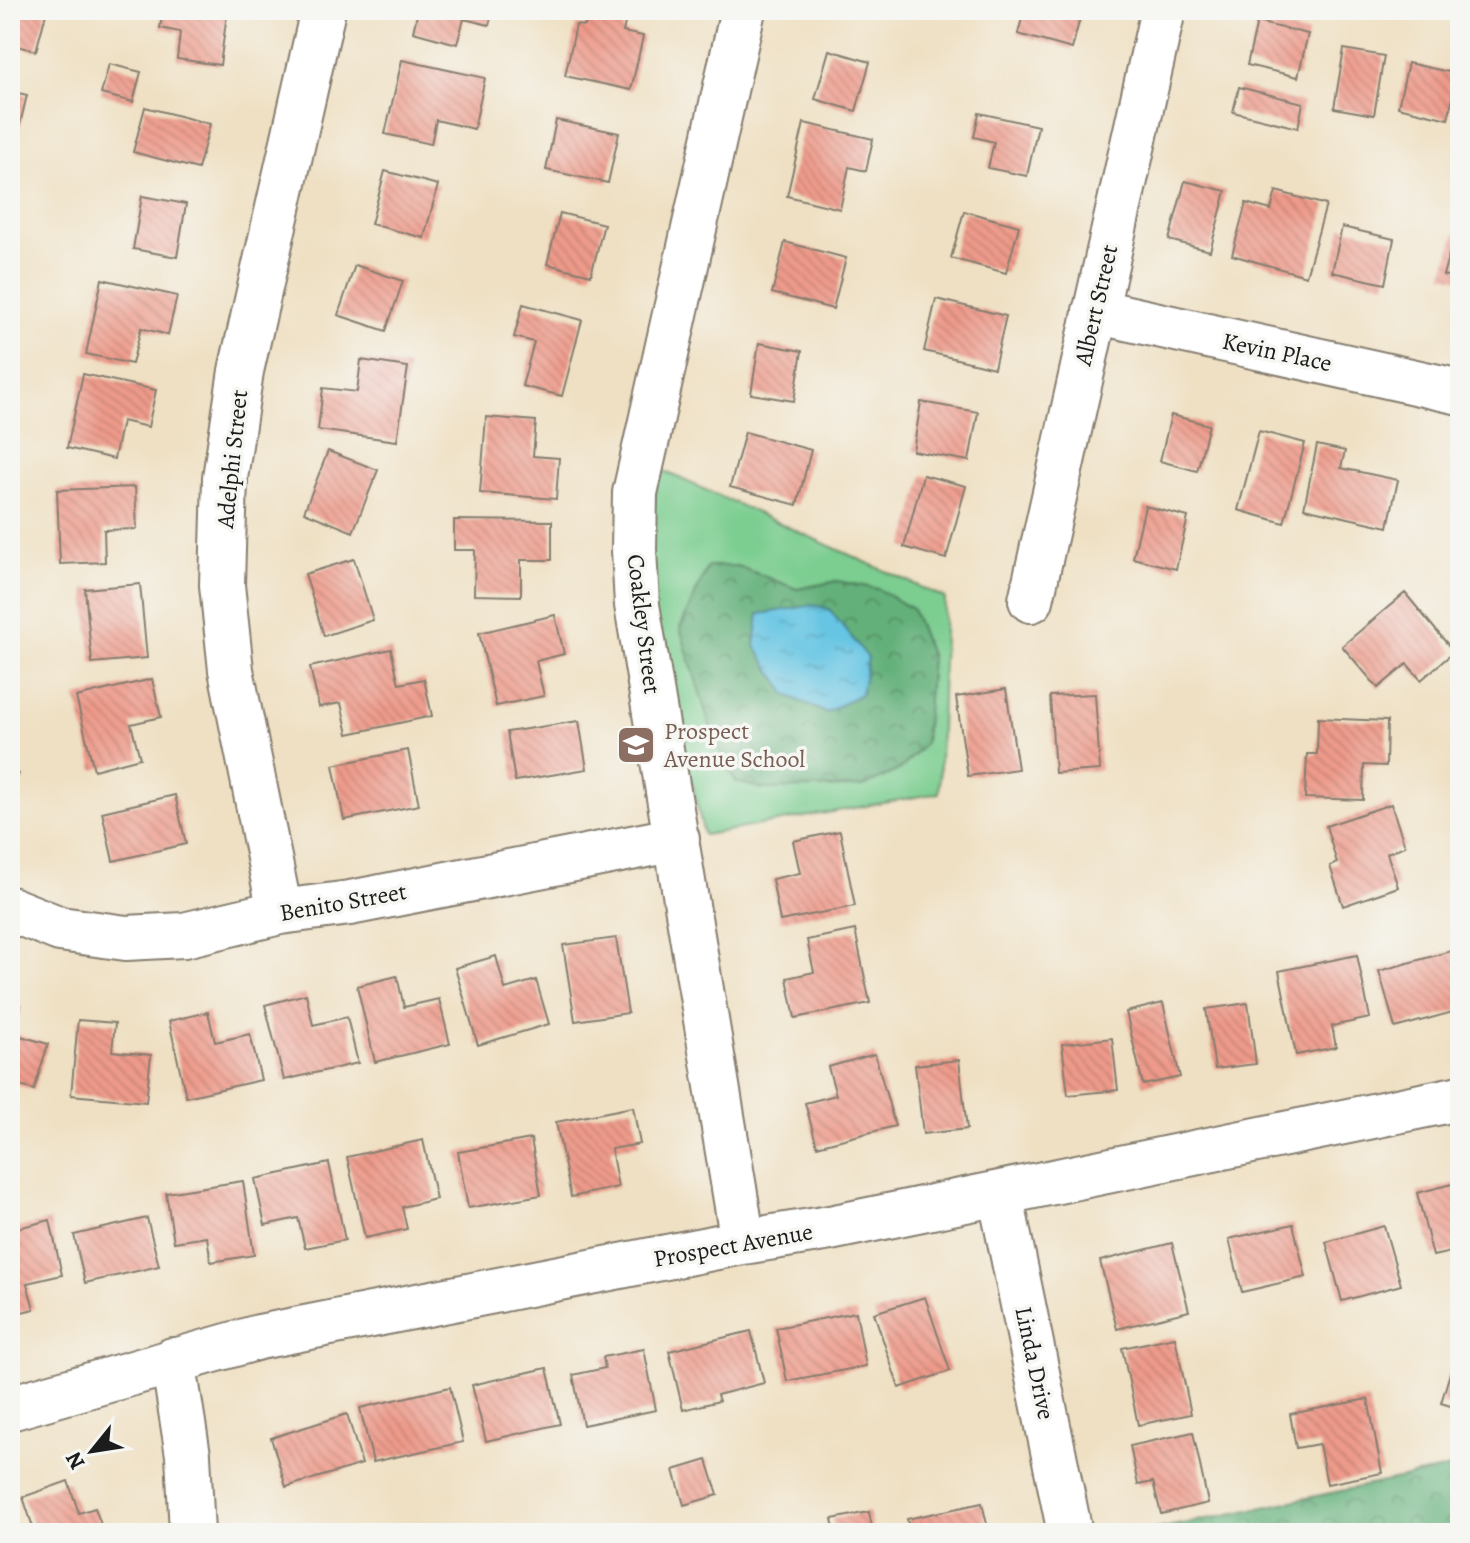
<svg xmlns="http://www.w3.org/2000/svg" width="1470" height="1543" viewBox="0 0 1470 1543" font-family="Alegreya,serif">
<defs>
<pattern id="forest-crowns" width="20" height="18" patternUnits="userSpaceOnUse" patternTransform="scale(2)"><rect width="20" height="18" fill="#64b07a"/><path d="M2 6a3 3 0 1 1 6 0M12 15a3 3 0 1 1 6 0" fill="none" stroke="#528e63"/></pattern>
<pattern id="water-ripples" width="26" height="14" patternUnits="userSpaceOnUse" patternTransform="scale(2)"><rect width="26" height="14" fill="#65c5e3"/><path d="M2 4q2-2 4 0t4 0M15 11q2-2 4 0t4 0" fill="none" stroke="#57a9c2"/></pattern>
<pattern id="building-back-hatch" width="6" height="6" patternUnits="userSpaceOnUse" patternTransform="scale(2)"><rect width="6" height="6" fill="#ed9a8a"/><path d="M-1 5l2 2M0 0l6 6M5-1l2 2" fill="none" stroke="#cb8476"/></pattern>
</defs>
<rect width="100%" height="100%" fill="#f6f6f2"/>
<filter id="ink" filterUnits="userSpaceOnUse"><feTurbulence type="fractalNoise" baseFrequency=".0125" numOctaves="2"/><feDisplacementMap in="SourceGraphic" scale="16" xChannelSelector="R" yChannelSelector="G"/><feConvolveMatrix kernelMatrix="1 2 1 2 8 2 1 2 1" color-interpolation-filters="sRGB"/></filter>
<filter id="wash" filterUnits="userSpaceOnUse"><feTurbulence type="fractalNoise" baseFrequency=".006" numOctaves="4" result="noise"/><feDisplacementMap in="SourceGraphic" scale="32" xChannelSelector="R" yChannelSelector="G"/><feGaussianBlur stdDeviation="1.8" result="paint"/><feColorMatrix in="noise" values="0 0 0 0 0 0 0 0 0 0 0 0 0 0 0 0 0 1.4 0 .05"/><feComposite in="paint" operator="in"/></filter>
<g filter="url(#wash)">
<rect width="100%" height="100%" fill="#efe0c3"/>
<path fill="#7bcd90" stroke="#4c7456" stroke-width="2" d="M657 468 945 598 939 793 704 835 647 586Z"/>
<path fill="url(#forest-crowns)" stroke="#40664b" stroke-width="2" d="M708 566H738L797 589 837 581 878 589 912 609 931 657 925 743 901 769 863 787 763 789 736 782 715 742 680 628Z
M1460 1466V1533H1139Z"/>
<path fill="url(#water-ripples)" stroke="#407080" stroke-width="2" d="M814 605 829 609 868 658 861 694 826 713 787 695 755 646 759 614Z"/>
<g id="blocks">
<path fill="url(#building-back-hatch)" d="M10 10H47L36 51 10 44Z
M163 10H198L227 14 220 65 177 59 180 32 160 28Z
M418 10H493L489 25 464 19 457 44 413 32Z
M588 10H628L623 32 643 36 631 90 565 76 576 25 585 26Z
M1024 10H1082L1072 49 1018 34Z
M1257 22 1308 34 1298 77 1247 65Z
M1344 49 1384 56 1374 115 1334 108Z
M829 50 870 62 856 111 815 99Z
M402 60 485 78 474 129 436 120 431 144 385 134Z
M1408 63 1458 74 1448 119 1398 107Z
M109 64 141 72 133 102 101 94Z
M1239 87 1303 103 1298 128 1233 112Z
M10 91 27 95 16 141 10 140Z
M145 107 210 124 198 169 133 152Z
M979 113 1038 126 1027 176 988 168 994 142 974 137Z
M556 120 619 133 608 183 546 170Z
M804 123 873 139 866 171 849 167 840 209 787 196Z
M385 171 438 185 424 238 371 224Z
M1185 181 1226 191 1210 251 1169 240Z
M1276 191 1326 205 1306 276 1232 255 1246 203 1271 210Z
M142 196 186 204 177 257 133 249Z
M964 211 1019 226 1006 273 951 258Z
M560 213 604 224 591 275 547 264Z
M1342 227 1394 239 1385 284 1332 272Z
M1455 233 1460 235V279L1443 275Z
M785 242 846 258 833 309 772 293Z
M355 265 403 281 386 331 338 315Z
M102 279 177 296 168 335 141 328 132 364 86 354Z
M936 299 1006 316 994 368 924 351Z
M523 304 582 320 562 396 522 386 534 342 514 337Z
M759 343 802 351 794 401 751 394Z
M361 360 408 367 397 441 318 430 323 388 357 392Z
M83 374 156 390 148 427 122 421 114 459 67 448Z
M921 402 978 412 969 461 913 451Z
M1171 415 1209 425 1197 471 1160 461Z
M486 417 536 421 533 456 559 458 556 499 480 493Z
M1259 431 1305 443 1284 523 1238 510Z
M745 432 811 450 797 505 730 487Z
M1317 445 1345 451 1341 468 1398 480 1388 527 1304 508Z
M328 451 378 470 353 532 304 512Z
M923 475 966 486 946 559 904 547Z
M135 487 137 529 104 530 105 562 60 564 57 490Z
M1145 506 1188 517 1176 569 1133 558Z
M454 520 552 521V560H521V596L474 595 475 550H454Z
M354 559 373 620 324 636 305 574Z
M140 584 147 658 92 663 85 589Z
M1405 593 1454 652 1421 680 1407 664 1378 688 1342 646Z
M555 615 564 654 536 661 544 696 496 706 479 633Z
M391 649 399 684 424 679 432 716 348 734 341 703 319 707 310 667Z
M152 679 161 717 131 724 140 758 94 770 76 697Z
M1006 689 1018 769 968 776 956 697Z
M1095 694 1100 770 1055 773 1050 696Z
M1318 718 1387 721 1386 766 1364 765 1363 800 1305 798 1307 754H1317Z
M579 721 587 769 515 781 507 732Z
M408 750 419 805 344 820 333 765Z
M10 766 19 774 10 785Z
M175 795 186 844 113 861 102 812Z
M1391 804 1405 846 1387 853 1398 887 1343 906 1330 866 1337 863 1326 826Z
M840 831 855 906 780 921 772 879 800 873 793 841Z
M855 930 870 1003 795 1018 787 978 814 972 807 940Z
M616 938 628 1013 575 1021 563 945Z
M1455 950 1460 970V1010L1395 1028 1379 971Z
M1357 955 1370 1018 1332 1026 1336 1047 1296 1055 1279 971Z
M496 956 505 989 536 980 549 1024 478 1045 455 968Z
M397 976 404 1007 439 999 450 1044 375 1062 357 986Z
M306 994 313 1025 347 1017 358 1063 284 1080 265 1005Z
M10 1002 21 1006 14 1034 48 1044 34 1090 10 1083Z
M1163 1003 1180 1077 1143 1085 1126 1012Z
M1248 1003 1256 1064 1215 1069 1206 1009Z
M208 1012 215 1042 250 1034 261 1080 186 1097 169 1021Z
M78 1020 115 1023 112 1051 151 1055 146 1102 71 1095Z
M1112 1038 1118 1090 1068 1095 1062 1044Z
M875 1054 895 1126 817 1146 805 1103 836 1095 828 1067Z
M959 1060 967 1129 923 1134 915 1065Z
M633 1107 640 1144 611 1149 618 1187 571 1197 556 1122Z
M531 1139 541 1195 468 1208 458 1152Z
M423 1140 436 1199 402 1207 407 1229 365 1238 347 1157Z
M329 1163 345 1240 305 1248 298 1218 265 1225 255 1179Z
M243 1181 254 1255 211 1262 207 1237 174 1242 166 1193Z
M1460 1182V1250L1433 1256 1417 1193Z
M147 1218 159 1266 85 1283 74 1235Z
M50 1220 62 1275 27 1283 34 1309 10 1315V1230Z
M1293 1224 1306 1277 1242 1292 1229 1239Z
M1384 1226 1401 1285 1342 1301 1326 1242Z
M1172 1243 1189 1311 1117 1329 1100 1261Z
M925 1297 950 1371 899 1388 874 1313Z
M856 1312 866 1366 787 1381 776 1328Z
M751 1331 764 1383 717 1395 719 1401 683 1410 669 1351Z
M1175 1337 1191 1414 1138 1425 1122 1348Z
M1460 1340V1409L1441 1403Z
M644 1349 656 1410 583 1425 573 1375 605 1368 603 1357Z
M547 1368 560 1424 486 1441 472 1385Z
M450 1387 463 1442 373 1462 360 1408Z
M1368 1399 1382 1473 1327 1484 1319 1444 1296 1448 1290 1414Z
M347 1414 362 1464 286 1487 271 1438Z
M1193 1432 1208 1503 1161 1514 1153 1482 1138 1485 1130 1446Z
M707 1460 718 1495 684 1505 674 1470Z
M68 1481 79 1513 95 1508 104 1533H35L23 1497Z
M982 1503 989 1533H910L907 1519Z
M869 1512 873 1533H835L832 1519Z"/>
</g>
</g>
<g filter="url(#ink)">
<use href="#blocks" fill-opacity="0" stroke="#867e70" stroke-width="2"/>
<g fill="none" stroke-linecap="round" stroke-linejoin="round">
<defs>
<path id="minor" d="M1095 311 1460 392
M1031 600 1163 10
M10 909 60 929 126 938 184 935 280 912 350 903 677 839
M280 912 231 670 222 585 225 478 241 371 323 10
M1000 1193 1070 1533
M743 1242 637 605 634 550 635 493 743 10
M173 1360 188 1455 192 1533
M10 1408 259 1337 743 1242 830 1228 1460 1098"/>
</defs>
<use href="#minor" stroke="#867e70" stroke-width="48"/>
<use href="#minor" stroke="#fff" stroke-width="44"/>
</g>
</g>
<defs>
<symbol id="school-square" viewBox="-11 -11 22 22"><rect x="-9" y="-9" width="18" height="18" rx="4" fill="#8d6e63" stroke="#f6f6f2"/><path d="M0-5L7-2L0 1L-7-2ZM-4 1L0 2.5L4 1V4Q0 6-4 4Z" fill="#fff"/></symbol>
</defs>
<g fill-rule="evenodd">
<use href="#school-square" x="614" y="723" width="44" height="44"/>
</g>
<g text-anchor="middle" dominant-baseline="central" stroke-width="7" stroke-linejoin="round" paint-order="stroke">
<g font-size="24" fill="#1c1c1c" stroke="#f6f6f2">
<text transform="translate(1096 305) rotate(-77)">Albert Street</text>
<text transform="translate(1277 352) rotate(12)">Kevin Place</text>
<text transform="translate(232 459) rotate(-84)">Adelphi Street</text>
<text transform="translate(644 624) rotate(83)">Coakley Street</text>
<text transform="translate(343 902) rotate(-10)">Benito Street</text>
<text transform="translate(733 1245) rotate(-10)">Prospect Avenue</text>
<text transform="translate(1035 1363) rotate(78)">Linda Drive</text>
</g>
<g font-size="24" fill="#785e54" stroke="#f6f6f2" text-anchor="start">
<text x="664" y="731">Prospect<tspan x="664" dy="28">Avenue School</tspan></text>
</g>
</g>
<rect width="1470" height="1543" fill="none" stroke="#f6f6f2" stroke-width="40"/>
<g transform="translate(92 1451) rotate(240)" stroke="#f6f6f2" stroke-width="6" paint-order="stroke">
<path d="M0-6L14 30L0 20L-14 30Z" fill="#1c1c1c"/>
<text y="-12" font-size="22" font-weight="bold" text-anchor="middle" fill="#1c1c1c">N</text>
</g>
</svg>
